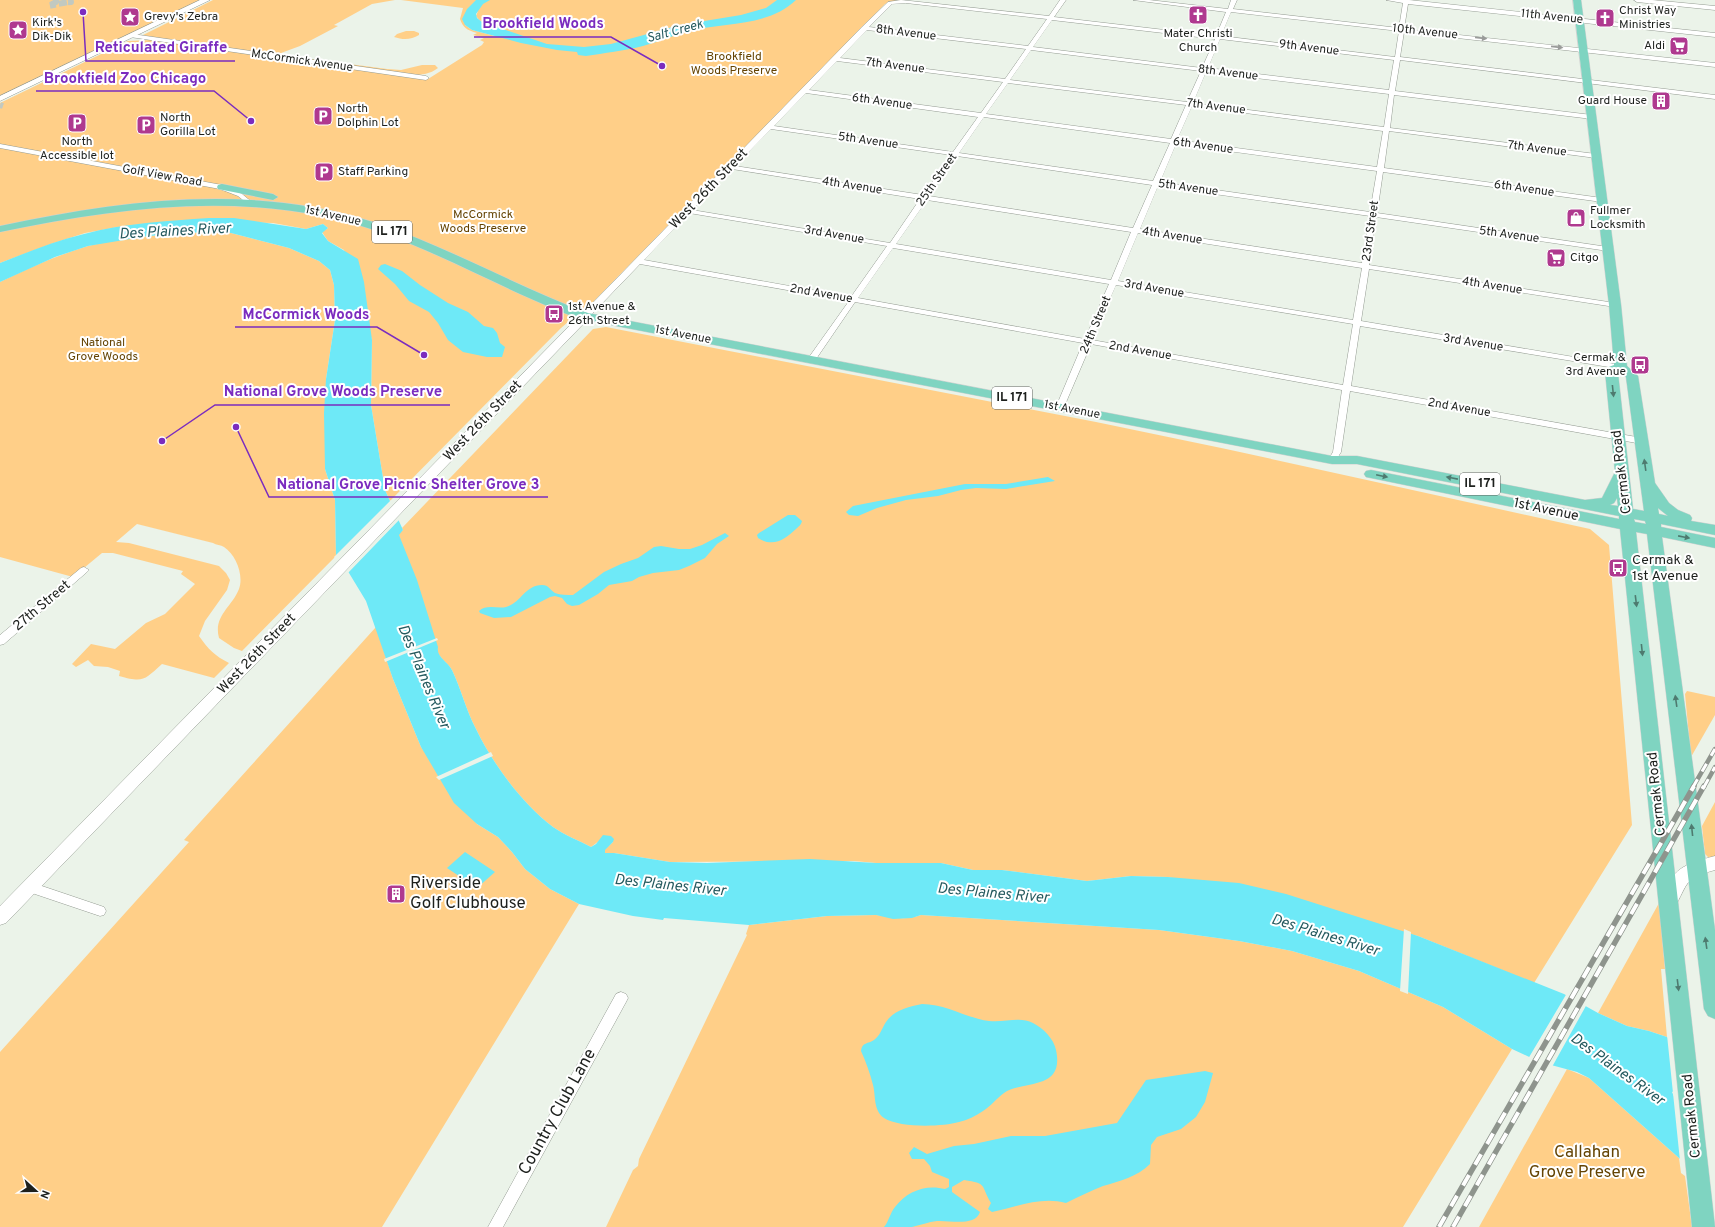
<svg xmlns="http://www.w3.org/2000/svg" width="1715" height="1227" viewBox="0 0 1715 1227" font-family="Overpass,sans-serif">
<rect width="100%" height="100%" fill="#ebf3e9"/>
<path fill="#ffcf88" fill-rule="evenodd" d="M0 0H202L0 96Z
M213 0H395L372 4 334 25 338 26 300 46 281 53 272 55 177 42 143 35Z
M401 0H905L890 2 885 4 593 302 589 304 561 328 390 501 385 490 371 405 372 340 344 250 328 241 322 232 328 228 323 224 306 229 273 223 175 221 124 226 85 233 51 244 0 263V103L128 41 150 40 428 79 482 45 484 42 480 40 484 38 473 35 477 33C467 30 463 28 460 19L463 8ZM478 11 476 16C481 25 496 27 505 30L495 36 472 30 465 25Z
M406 31H414L419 33V35C411 40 403 40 394 37L397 34Z
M289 56 387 69 401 70 422 65H435L438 68C430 74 422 75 413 75L287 57Z
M204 232 231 233 289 248 319 261 330 270 334 285 335 320 326 379 325 469 335 500 336 556 242 651 234 648 219 638C213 616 232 607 239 589 244 575 236 555 224 547 221 545 216 545 213 543L137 524 116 542 129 543 219 566 226 573 230 580 227 590 205 621 199 636C208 649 215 656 229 663L214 678 162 664C144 680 144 683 119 676L120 671 108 667 94 666 88 660 76 667 72 664 91 644 115 649 146 623 165 614 195 584 181 574 183 571 113 553H102L73 577 0 557V282C28 268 58 255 88 246 126 236 166 235 204 232Z
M606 327 1096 422 1226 449 1590 529 1609 545 1632 825 1534 983 1418 936 1168 877 1131 876 1087 881 1002 870H973L941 863H876L854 861 670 862 614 853H605L604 850 613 842 599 841 591 847C578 840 564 835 553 827 522 804 493 764 476 729 466 710 461 689 452 670 447 661 436 657 437 647L398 534 403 530 402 528 593 329Z
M376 627 393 679 421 747 477 824 498 837 512 852 525 869 550 889 579 904 382 1227H0V1052L189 842 184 840Z
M1687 691 1715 697V715L1691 757 1685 694Z
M1715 802V856L1709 858 1705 854 1702 826Z
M1659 903 1665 969H1661L1667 1037 1649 1031 1627 1026 1598 1013Z
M876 915C893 917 904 921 921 915L1159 930 1239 941 1292 951 1359 971 1443 1007 1512 1049 1403 1227H606L633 1170 638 1166 639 1159 747 935 746 934 749 925 827 916Z
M1567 1069 1589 1078 1679 1158 1681 1173 1685 1176 1692 1227H1479Z"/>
<path fill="#6ee9f7" d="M476 0H490L483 4 476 14 477 18 482 22 547 44 584 47 611 44 680 25 741 15 766 8 777 0H796C768 27 724 22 689 31 674 35 658 42 643 46 624 51 604 53 586 56L578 55 577 52 557 50 521 43 472 30 465 25 462 19 467 9Z
M209 218H234L306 229 323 224 328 228 322 233 328 241 358 259 364 282 372 340 371 405 385 490 403 530 399 535 417 580 438 647C436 657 447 661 452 670 461 689 466 710 476 729 493 764 522 804 553 827 564 835 578 840 591 847L596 844 603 835 611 836 614 839 613 842 605 850V853H614L670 862 707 863 810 859 876 863H941L973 870H1002L1087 881 1131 876 1168 877 1239 883 1286 894 1418 936 1564 994 1598 1013 1627 1026 1649 1031 1667 1037 1715 1073 1672 1092 1715 1190 1589 1078 1577 1072 1540 1062 1512 1049 1443 1007 1359 971 1292 951 1239 941 1159 930 921 915 912 918 893 919 876 915 827 916 749 925 664 918 663 920 633 916 579 904 550 889 525 869 512 852 498 837 477 824 454 803 421 747 393 679 366 601 349 573 336 556 335 500 325 469 324 413 326 379 335 320 334 285 330 270 319 261 289 248 231 233 204 232 148 236 88 246 55 257 0 282V263C28 252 55 241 84 234 124 223 168 221 209 218Z
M385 264 402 271 420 285 448 303 468 312 484 326 493 328 497 333 500 343 505 347 502 357H487L463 352 448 340 438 323 429 312 409 301 395 284 378 269 381 265Z
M1048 477 1055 481 1006 489 976 488 961 490 938 496 906 500 877 508 858 516 849 515 846 512 853 506 965 484H1006Z
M788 515H795L802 521C801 525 799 526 796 529 785 539 774 548 758 538L757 535 759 533Z
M725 533 729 536 717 544 705 558 689 566 679 570 653 573 639 577 632 581 609 585 598 594 579 605 572 606 567 604 562 598 555 596 550 597 511 617 494 618 480 613 479 611C486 604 498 609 506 607 521 603 525 585 542 585 549 585 550 590 555 593 560 595 567 595 573 595L604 572 621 564 638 558 654 547 661 546 679 549H690L702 545Z
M465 852 495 872 477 888 447 868Z
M922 1004C946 1004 966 1018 989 1021 1004 1023 1020 1016 1033 1023 1043 1028 1054 1039 1056 1050 1065 1091 1022 1080 1004 1093 997 1098 991 1106 983 1111 976 1116 967 1120 959 1122 941 1127 900 1128 884 1118 873 1110 876 1096 873 1085 870 1073 866 1062 861 1051 862 1042 868 1044 874 1040 880 1036 882 1028 886 1022 894 1010 908 1007 922 1004Z
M1205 1071 1213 1073 1205 1102 1196 1117 1181 1129 1157 1137 1151 1145 1150 1164C1137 1177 1120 1181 1103 1186 1090 1191 1078 1197 1066 1203 1041 1196 1016 1207 992 1212L988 1209 991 1203C980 1184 988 1184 964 1180L952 1187V1192L980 1212C975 1227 949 1220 937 1221 928 1222 921 1225 912 1227 904 1227 893 1227 884 1227 889 1221 890 1213 895 1207 907 1191 926 1184 945 1189L949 1187V1179L932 1172 930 1166 924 1159H912L909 1153 914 1147 927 1154 954 1146 974 1144 1011 1136H1045L1117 1123 1146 1080Z"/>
<path fill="#ebf3e9" d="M391 500 400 519 347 574 334 557Z
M437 638 438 640 385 662 384 659Z
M491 752 493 756 439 780 436 777Z
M1404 929 1411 932 1408 994 1400 991Z
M1567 993 1587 1004 1552 1067 1528 1059Z
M1667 1035 1715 1071V1192L1680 1161Z"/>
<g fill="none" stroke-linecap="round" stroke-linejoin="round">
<path stroke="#c2c9c0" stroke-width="6" stroke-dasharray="6 3" stroke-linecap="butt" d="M53 0 63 3
M56 2 49 6 63 3
M68 2H71L63 3Z
M0 105 3 106"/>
<defs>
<path id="street" d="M901 0 1049 16 1060 0H1066L1054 17 1216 36 1226 12 1133 0H1149L1228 9 1231 0H1237L1233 9 1399 28 1403 3 1386 0H1409L1715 33V37L1408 4 1404 29 1715 63V67L1404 32 1400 57 1715 95V99L1400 60 1395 91 1592 115 1595 117 1592 119 1394 95 1390 128 1596 154 1599 156 1596 158 1389 131 1384 168 1602 198 1605 200 1602 202 1383 172 1377 213 1608 247 1612 249 1608 251 1376 217 1369 265 1615 303 1619 305 1615 307 1369 269 1361 321 1621 365 1625 367 1621 369 1360 326 1351 386 1642 438 1646 441 1642 444 1350 391 1341 452 1335 462 1332 463 1328 460 1333 452 1342 390 1091 344 1064 407 1060 409 1056 407 1083 343 855 302 814 362H811L807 360 849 301 640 264 588 318H582V314L862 27 888 2ZM906 3 1047 19 1028 46 869 27 892 4ZM1231 12 1399 31 1395 57 1221 36ZM1052 20 1215 39 1202 68 1033 47ZM867 30 1026 49 1005 79 840 58ZM1220 39 1394 60 1389 90 1208 68ZM1031 50 1201 71 1187 102 1010 80ZM837 61 1003 82 981 113 809 90ZM1206 72 1389 94 1384 127 1193 103ZM1008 83 1186 105 1171 139 986 114ZM806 93 978 117 953 152 774 126ZM1192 106 1383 131 1377 167 1177 140ZM984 117 1170 143 1153 181 959 153ZM771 129 951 155 923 195 735 166ZM1176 144 1377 171 1370 212 1160 182ZM957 156 1152 185 1133 228 929 196ZM732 169 920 199 890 243 692 210ZM1158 186 1370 216 1362 263 1140 229ZM927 200 1131 232 1111 280 896 244ZM689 213 887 246 851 297 644 260ZM1138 233 1362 268 1353 320 1118 281ZM893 248 1109 284 1085 339 858 298ZM1116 285 1353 324 1343 385 1092 340Z
M1634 0H1652L1715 6V10L1637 2Z
M132 34 426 76 429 78 426 80 130 37V35Z
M0 144 222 185 242 194 253 203 248 204 238 196 220 189 0 148Z
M84 567 89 570 87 572 4 644 0 645V635L81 568Z
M30 882 104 907 106 911 104 915 100 916 26 891 24 887 26 883Z
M621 992 626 994 628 998 626 1002 503 1227H488L616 994Z"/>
<path id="secondary" d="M200 0H210L0 101V96Z
M585 313 589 314 590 316 589 318 6 923 0 925V906L581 314Z
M1715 856V870C1686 878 1689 880 1676 905L1670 907 1664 905 1661 900C1673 867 1683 865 1715 856Z"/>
<path id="primary" d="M1573 0H1581L1621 305 1627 366 1638 376 1655 483 1669 503 1678 510 1690 515 1692 518 1691 521 1715 525V535L1661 524V527L1715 538V548L1662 537 1715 930V1019L1708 1016 1704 1009 1647 534 1636 532 1715 1227H1692L1620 529 1371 478 1366 477 1364 474 1366 471 1371 470 1619 519V516L1357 464H1332L585 320C563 314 541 303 520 294 477 274 435 253 391 236 265 188 129 205 0 232V226C123 200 251 183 373 222 447 246 515 286 588 313L1332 456H1357L1585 500 1602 498 1615 472 1605 371 1606 368 1614 365 1609 305ZM1619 372 1626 377 1644 511 1633 509 1618 373ZM1617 498 1618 506 1610 505 1614 503ZM1658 508 1668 516 1659 514ZM1634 519 1645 521 1646 524 1635 522Z
M222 184 273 194 278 197 273 200 218 189 217 187 218 185Z"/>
</defs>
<use href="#street" stroke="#959c93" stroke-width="1"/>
<use href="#secondary" stroke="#959c93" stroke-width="1"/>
<use href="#primary" stroke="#d2d2d2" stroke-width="1"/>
<use href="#street" fill="#fff" fill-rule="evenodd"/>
<use href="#secondary" fill="#fff" fill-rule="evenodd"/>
<use href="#primary" fill="#7fd4c1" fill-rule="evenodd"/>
<defs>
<path id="rail-far1" d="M1693 787 1715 749
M1704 787 1715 767"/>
<path id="rail" d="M1439 1227 1694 786
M1453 1227 1704 786"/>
</defs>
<use href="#rail-far1" stroke="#8e948d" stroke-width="4.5"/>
<use href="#rail" stroke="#8e948d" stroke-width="5.5"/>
<use href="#rail-far1" stroke="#fff" stroke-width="3" stroke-dasharray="9" stroke-linecap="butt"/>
<use href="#rail" stroke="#fff" stroke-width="4" stroke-dasharray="12" stroke-linecap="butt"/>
</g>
<defs><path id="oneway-solid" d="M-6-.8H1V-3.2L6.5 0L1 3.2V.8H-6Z"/></defs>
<g fill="#999b99">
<use href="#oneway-solid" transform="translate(1481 38) rotate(6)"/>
<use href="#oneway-solid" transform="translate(1557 47) rotate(6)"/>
</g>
<g fill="#4e7a6f">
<use href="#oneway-solid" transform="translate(1613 391) rotate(84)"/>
<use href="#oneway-solid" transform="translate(1645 465) rotate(-98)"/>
<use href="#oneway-solid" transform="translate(1382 476) rotate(12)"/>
<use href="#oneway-solid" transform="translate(1452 478) rotate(-169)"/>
<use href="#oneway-solid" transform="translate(1684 537) rotate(11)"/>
<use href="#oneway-solid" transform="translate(1636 601) rotate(83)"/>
<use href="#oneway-solid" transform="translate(1642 650) rotate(84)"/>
<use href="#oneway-solid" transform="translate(1676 701) rotate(-98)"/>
<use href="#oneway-solid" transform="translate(1692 830) rotate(-96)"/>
<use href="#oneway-solid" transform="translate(1706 943) rotate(-98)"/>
<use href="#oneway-solid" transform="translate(1678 985) rotate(83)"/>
</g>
<defs>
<symbol id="church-square" viewBox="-11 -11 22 22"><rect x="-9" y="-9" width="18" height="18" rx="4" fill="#af398f" stroke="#fff"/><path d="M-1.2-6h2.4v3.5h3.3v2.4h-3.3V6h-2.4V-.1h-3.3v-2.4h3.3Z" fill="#fff"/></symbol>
<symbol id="sight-square" viewBox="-11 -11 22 22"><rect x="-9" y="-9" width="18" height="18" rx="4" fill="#af398f" stroke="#fff"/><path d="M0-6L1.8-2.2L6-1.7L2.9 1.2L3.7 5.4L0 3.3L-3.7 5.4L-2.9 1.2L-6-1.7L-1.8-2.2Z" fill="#fff"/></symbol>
<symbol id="supermarket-square" viewBox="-11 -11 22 22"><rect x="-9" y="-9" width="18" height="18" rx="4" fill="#af398f" stroke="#fff"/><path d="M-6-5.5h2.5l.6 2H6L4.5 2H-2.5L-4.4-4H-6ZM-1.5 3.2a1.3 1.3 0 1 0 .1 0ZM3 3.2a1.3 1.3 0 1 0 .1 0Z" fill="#fff"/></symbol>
<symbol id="building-square" viewBox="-11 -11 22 22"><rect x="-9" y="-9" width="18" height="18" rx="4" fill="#af398f" stroke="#fff"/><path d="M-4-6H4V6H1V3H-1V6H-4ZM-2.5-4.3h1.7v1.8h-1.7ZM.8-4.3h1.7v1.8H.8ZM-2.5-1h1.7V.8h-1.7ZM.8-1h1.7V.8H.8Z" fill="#fff"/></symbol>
<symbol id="parking-square" viewBox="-11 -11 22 22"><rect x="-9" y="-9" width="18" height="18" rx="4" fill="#af398f" stroke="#fff"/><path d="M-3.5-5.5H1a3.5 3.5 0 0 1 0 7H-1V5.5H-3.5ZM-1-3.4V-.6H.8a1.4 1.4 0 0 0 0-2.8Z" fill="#fff"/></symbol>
<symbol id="shop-square" viewBox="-11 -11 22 22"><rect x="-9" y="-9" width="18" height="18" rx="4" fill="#af398f" stroke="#fff"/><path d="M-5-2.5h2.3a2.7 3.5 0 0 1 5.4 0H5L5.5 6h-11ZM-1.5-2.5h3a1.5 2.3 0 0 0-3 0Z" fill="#fff"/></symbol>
<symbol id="bus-square" viewBox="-11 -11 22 22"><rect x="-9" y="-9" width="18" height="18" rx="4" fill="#af398f" stroke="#fff"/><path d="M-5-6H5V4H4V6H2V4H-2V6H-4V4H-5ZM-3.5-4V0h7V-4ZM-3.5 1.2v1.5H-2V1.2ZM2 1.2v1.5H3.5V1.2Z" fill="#fff"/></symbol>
</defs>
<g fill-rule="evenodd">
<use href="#church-square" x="1187" y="4" width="22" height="22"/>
<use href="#sight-square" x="119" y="6" width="22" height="22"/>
<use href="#church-square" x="1594" y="7" width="22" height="22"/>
<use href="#sight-square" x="7" y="19" width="22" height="22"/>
<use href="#supermarket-square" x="1668" y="35" width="22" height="22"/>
<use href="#building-square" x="1650" y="90" width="22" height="22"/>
<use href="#parking-square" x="312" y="105" width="22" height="22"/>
<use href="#parking-square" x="66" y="112" width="22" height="22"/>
<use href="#parking-square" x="135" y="114" width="22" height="22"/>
<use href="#parking-square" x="313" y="161" width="22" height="22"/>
<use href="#shop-square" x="1565" y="207" width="22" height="22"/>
<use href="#supermarket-square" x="1545" y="247" width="22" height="22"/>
<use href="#bus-square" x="543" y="303" width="22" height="22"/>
<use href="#bus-square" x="1629" y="354" width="22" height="22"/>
<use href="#bus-square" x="1607" y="557" width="22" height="22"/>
<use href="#building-square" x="385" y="883" width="22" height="22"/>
</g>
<g text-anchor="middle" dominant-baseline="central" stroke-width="4" stroke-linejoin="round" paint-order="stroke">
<g font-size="12" fill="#1d201d" stroke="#fff" text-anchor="start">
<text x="1619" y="11">Christ Way<tspan x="1619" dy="14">Ministries</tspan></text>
<text x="144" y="17">Grevy's Zebra</text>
<text x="32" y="23">Kirk's<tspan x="32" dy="14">Dik-Dik</tspan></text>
<text x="1198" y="34" text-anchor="middle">Mater Christi<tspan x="1198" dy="14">Church</tspan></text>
<text x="1665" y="46" text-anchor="end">Aldi</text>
<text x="1647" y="101" text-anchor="end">Guard House</text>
<text x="337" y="109">North<tspan x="337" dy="14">Dolphin Lot</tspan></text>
<text x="160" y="118">North<tspan x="160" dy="14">Gorilla Lot</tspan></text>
<text x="77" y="142" text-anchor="middle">North<tspan x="77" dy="14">Accessible lot</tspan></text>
<text x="338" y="172">Staff Parking</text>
<text x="1590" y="211">Fullmer<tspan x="1590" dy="14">Locksmith</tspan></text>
<text x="1570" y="258">Citgo</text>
<text x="568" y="307">1st Avenue &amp;<tspan x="568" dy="14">26th Street</tspan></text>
<text x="1626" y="358" text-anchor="end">Cermak &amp;<tspan x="1626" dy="14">3rd Avenue</tspan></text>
</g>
<g font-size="12" fill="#1d201d" stroke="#fff">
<text transform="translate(1552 17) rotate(6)">11th Avenue</text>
<text transform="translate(1425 32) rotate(6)">10th Avenue</text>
<text transform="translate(906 33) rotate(7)">8th Avenue</text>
<text transform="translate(1309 48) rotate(7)">9th Avenue</text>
<text transform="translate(302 61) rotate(8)">McCormick Avenue</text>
<text transform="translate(895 66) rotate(7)">7th Avenue</text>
<text transform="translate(1228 73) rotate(7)">8th Avenue</text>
<text transform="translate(882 102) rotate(8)">6th Avenue</text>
<text transform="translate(1216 107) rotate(7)">7th Avenue</text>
<text transform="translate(868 141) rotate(8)">5th Avenue</text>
<text transform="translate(1203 146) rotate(8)">6th Avenue</text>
<text transform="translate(1537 149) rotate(7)">7th Avenue</text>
<text transform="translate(162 176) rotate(10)">Golf View Road</text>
<text transform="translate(937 180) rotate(-55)">25th Street</text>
<text transform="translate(852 186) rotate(9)">4th Avenue</text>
<text transform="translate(1188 188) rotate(8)">5th Avenue</text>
<text transform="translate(1524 189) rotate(8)">6th Avenue</text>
<text transform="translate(333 216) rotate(13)">1st Avenue</text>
<text transform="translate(1371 231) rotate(-82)">23rd Street</text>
<text transform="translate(834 235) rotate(10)">3rd Avenue</text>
<text transform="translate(1509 235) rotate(8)">5th Avenue</text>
<text transform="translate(1172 236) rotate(9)">4th Avenue</text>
<text transform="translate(1492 286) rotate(9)">4th Avenue</text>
<text transform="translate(1154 289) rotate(10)">3rd Avenue</text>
<text transform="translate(821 294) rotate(10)">2nd Avenue</text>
<text transform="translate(1096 325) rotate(-67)">24th Street</text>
<text transform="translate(683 335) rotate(11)">1st Avenue</text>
<text transform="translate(1473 343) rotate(9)">3rd Avenue</text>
<text transform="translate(1140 351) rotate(10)">2nd Avenue</text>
<text transform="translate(1459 408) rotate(10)">2nd Avenue</text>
<text transform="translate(1072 410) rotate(11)">1st Avenue</text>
</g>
<g font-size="12" fill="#654403" stroke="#fff">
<text x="734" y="57">Brookfield<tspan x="734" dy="14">Woods Preserve</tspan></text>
<text x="483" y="215">McCormick<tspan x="483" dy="14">Woods Preserve</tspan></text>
<text x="103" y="343">National<tspan x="103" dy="14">Grove Woods</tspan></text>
</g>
<g font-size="13" font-style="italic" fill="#255a5f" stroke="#fff">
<text transform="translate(675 32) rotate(-15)">Salt Creek</text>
</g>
<g fill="#fff" stroke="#616361" stroke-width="1">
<rect x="372" y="221" width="40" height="22" rx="3"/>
<rect x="992" y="387" width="40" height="22" rx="3"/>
<rect x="1460" y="473" width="40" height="22" rx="3"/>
</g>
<g font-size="13" font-weight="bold" fill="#1d201d">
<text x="392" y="232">IL 171</text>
<text x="1012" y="398">IL 171</text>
<text x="1480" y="484">IL 171</text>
</g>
<g font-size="14" fill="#1d201d" stroke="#fff">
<text transform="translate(709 189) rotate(-46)">West 26th Street</text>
<text transform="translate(483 421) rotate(-46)">West 26th Street</text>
<text transform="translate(1622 472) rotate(-97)">Cermak Road</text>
<text transform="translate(1546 510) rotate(12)">1st Avenue</text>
<text transform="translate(42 606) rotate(-40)">27th Street</text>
<text transform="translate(257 654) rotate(-46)">West 26th Street</text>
<text transform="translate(1657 794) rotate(-96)">Cermak Road</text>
<text transform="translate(1692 1116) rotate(-96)">Cermak Road</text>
</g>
<g font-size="14" fill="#1d201d" stroke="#fff" text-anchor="start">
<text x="1632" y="560">Cermak &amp;<tspan x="1632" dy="16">1st Avenue</tspan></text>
</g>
<g font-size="15" font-style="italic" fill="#255a5f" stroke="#fff">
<text transform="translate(175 232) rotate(-3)">Des Plaines River</text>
<text transform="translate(423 677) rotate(67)">Des Plaines River</text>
<text transform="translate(670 886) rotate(6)">Des Plaines River</text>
<text transform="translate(993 894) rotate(5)">Des Plaines River</text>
<text transform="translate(1325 936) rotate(17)">Des Plaines River</text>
<text transform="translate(1617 1070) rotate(36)">Des Plaines River</text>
</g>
<g font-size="17" fill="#1d201d" stroke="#fff" text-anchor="start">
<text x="410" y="884">Riverside<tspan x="410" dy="20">Golf Clubhouse</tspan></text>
</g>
<g font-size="17" fill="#1d201d" stroke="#fff">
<text transform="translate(558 1112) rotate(-61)">Country Club Lane</text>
</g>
<g font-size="17" fill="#654403" stroke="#fff">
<text x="1587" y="1153">Callahan<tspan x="1587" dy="20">Grove Preserve</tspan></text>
</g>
</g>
<path fill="none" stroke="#7b2cbf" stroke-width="1.5" d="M662 66L611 37H474M83 12L86 61H235M251 121L214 91H36M424 355L377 327H235M162 441L215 405H450M236 427L269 497H548"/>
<g fill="#7b2cbf" stroke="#fff" stroke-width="1.5">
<circle cx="662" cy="66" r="4"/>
<circle cx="83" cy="12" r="4"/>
<circle cx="251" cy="121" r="4"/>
<circle cx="424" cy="355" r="4"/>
<circle cx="162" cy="441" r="4"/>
<circle cx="236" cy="427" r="4"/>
</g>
<g font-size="15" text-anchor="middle" font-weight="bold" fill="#7b2cbf" stroke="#fff" stroke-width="4" stroke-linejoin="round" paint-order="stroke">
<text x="543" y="28">Brookfield Woods</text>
<text x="161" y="52">Reticulated Giraffe</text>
<text x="125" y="83">Brookfield Zoo Chicago</text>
<text x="306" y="319">McCormick Woods</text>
<text x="333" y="396">National Grove Woods Preserve</text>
<text x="408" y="489">National Grove Picnic Shelter Grove 3</text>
</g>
<g transform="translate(36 1191) rotate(111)" stroke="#ffffff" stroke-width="3" paint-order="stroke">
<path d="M0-3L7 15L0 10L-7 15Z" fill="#1d201d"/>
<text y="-6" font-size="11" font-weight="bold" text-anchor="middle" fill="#1d201d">N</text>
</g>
</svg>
